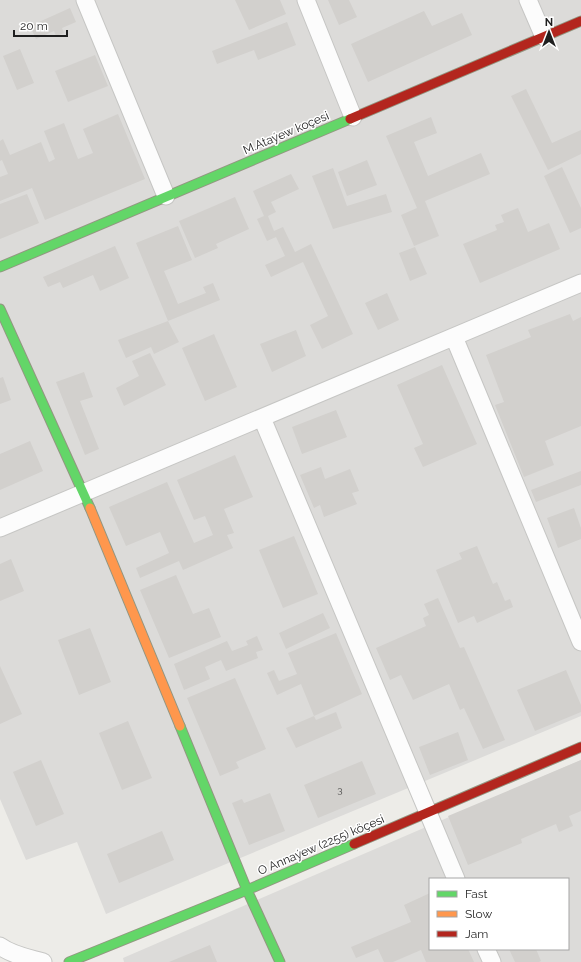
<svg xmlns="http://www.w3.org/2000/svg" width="581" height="962" viewBox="0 0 581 962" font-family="Raleway,sans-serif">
<rect width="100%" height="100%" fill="#edece8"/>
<path fill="#dcdbd9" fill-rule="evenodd" d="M0 0H581V716L106 914 77 842 26 860 0 799Z
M581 760V962H124L123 958ZM430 879H568V949H430Z"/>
<path fill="#d2d0cd" d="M235 0H280L286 14 249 30Z
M328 0H349L357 17 339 25Z
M70 8 76 22 62 28 64 33 56 36 54 31 36 39 30 26Z
M424 11 432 26 462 13 472 35 368 82 351 44Z
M287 22 296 45 258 60 254 50 217 64 212 51Z
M20 49 34 83 17 90 3 56Z
M95 55 108 86 68 102 55 71Z
M526 89 552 143 581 130V154L548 170 511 96Z
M118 114 145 179 45 220 32 188 0 201V177L8 174 2 160 0 161V141L3 139 10 155 41 142 49 162 55 159 44 131 64 123 78 159 93 153 83 129Z
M431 117 437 133 414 142 428 176 481 153 490 174 425 201 439 236 414 246 401 215 417 208 386 136Z
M367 160 377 185 347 196 338 172Z
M562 167 581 208V228L570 233 544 176Z
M333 168 347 206 386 194 392 212 333 229 312 176Z
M291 174 299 189 271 202 276 212 268 216 274 231 283 227 295 252 311 244 353 334 322 349 310 325 328 316 303 262 271 277 265 265 285 256 276 237 267 241 257 219 264 216 253 191Z
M27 194 39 223 0 239V204Z
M235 197 249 229 216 244 218 248 195 258 179 221Z
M518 208 528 232 549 223 560 249 480 283 463 244 497 230 495 225 504 222 501 215Z
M178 226 192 260 164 271 178 304 206 293 203 287 213 283 220 300 168 321 136 243Z
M115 246 129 278 100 291 93 275 63 288 60 282 48 287 43 277Z
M415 247 427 274 410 281 399 253Z
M387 293 399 320 378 330 365 303Z
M570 314 573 321 581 317V426L545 441 554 465 524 477 495 405 504 402 486 355 531 337 528 330Z
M168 321 179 342 154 354 151 347 126 358 118 340Z
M296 330 306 356 272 372 260 344Z
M214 334 237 387 205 401 182 348Z
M150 353 166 385 124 406 116 388 139 376 132 361Z
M442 365 477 444 423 467 414 448 423 444 397 385Z
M84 372 93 397 80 401 99 449 85 455 56 382Z
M3 377 11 400 0 404V378Z
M336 410 347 437 302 454 292 427Z
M30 441 43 471 0 490V454Z
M235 455 253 497 224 509 234 533 227 535 233 548 183 570 179 561 140 578 136 568 169 553 160 532 126 546 109 507 167 482 194 543 213 535 205 516 194 520 177 480Z
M321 467 325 479 350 469 359 491 352 493 357 504 324 517 320 505 314 508 300 475Z
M581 471V485L536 502 531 490Z
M574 508 581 528V539L558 548 547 518Z
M294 536 318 594 283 608 259 550Z
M477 546 493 584 497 582 505 601 510 599 513 607 477 623 474 616 458 623 436 570 462 559 459 553Z
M11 559 24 591 0 601V564Z
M176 575 193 614 209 608 221 637 169 658 140 590Z
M438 598 460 648 464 647 505 740 483 749 464 708 460 710 449 684 413 700 401 675 390 680 376 648 426 626 423 618 429 615 424 604Z
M323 613 330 628 286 649 279 633Z
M90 628 111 682 79 695 58 640Z
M336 633 362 694 314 716 301 684 277 695 267 673 274 670 279 681 297 674 288 653Z
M257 636 263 650 256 652 258 658 226 671 221 660 205 667 210 679 184 690 174 664 227 641 232 651 248 645 246 641Z
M0 666 22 714 0 724Z
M566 670 581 705V712L535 731 517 690Z
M235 678 266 749 236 762 239 768 220 776 187 698Z
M336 712 342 728 296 748 286 728 314 716 316 720Z
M128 721 152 778 122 790 99 733Z
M458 732 468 760 430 775 419 747Z
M41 760 64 814 36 826 13 772Z
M581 760V811L569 816 573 826 559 832 556 824 521 839 522 843 468 865 448 816Z
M362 761 376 794 318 818 304 785Z
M270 793 285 831 249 845 232 803 242 799 244 803Z
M162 831 174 860 119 883 107 854Z
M430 893V949H468L474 962H426L421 950 393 962H384L378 949 356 958 351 947 411 922 404 905Z
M210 945 217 962H169Z
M509 949H536L541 961 539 962H515Z"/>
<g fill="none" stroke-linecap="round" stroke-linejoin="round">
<defs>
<path id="street" d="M85 0 166 196
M306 0 353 117
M528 0 544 37
M454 337 581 642
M262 418 456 879
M0 528 581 283
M0 946C12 955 29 958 43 962
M486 949 492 962"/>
<path id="fast" d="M0 267 350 119
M0 309 90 508
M180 726 247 890 280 962
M69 962 247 890 354 844"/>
<path id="slow" d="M90 508 180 726"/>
<path id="jam" d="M350 119 581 21
M354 844 581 747"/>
</defs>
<use href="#street" stroke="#c6c6c4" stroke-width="19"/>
<use href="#fast" stroke="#939681" stroke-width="11"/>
<use href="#slow" stroke="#939681" stroke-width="11"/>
<use href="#jam" stroke="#939681" stroke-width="11"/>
<use href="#street" stroke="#fcfcfc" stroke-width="17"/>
<use href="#fast" stroke="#63d668" stroke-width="9"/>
<use href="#slow" stroke="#ff974d" stroke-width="9"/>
<use href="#jam" stroke="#b3261e" stroke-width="9"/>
</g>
<g text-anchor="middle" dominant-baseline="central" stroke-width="3" stroke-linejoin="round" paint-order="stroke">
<g font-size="10" fill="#4c4b4a">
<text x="340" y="789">3</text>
</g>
<g font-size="12" fill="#1f1f1f" stroke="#fff">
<text transform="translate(286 133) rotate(-23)">M.Ataýew koçesi</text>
<text transform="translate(321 845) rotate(-23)">O Annaýew (2255) köçesi</text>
</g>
</g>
<rect x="429" y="878" width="140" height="72" fill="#ffffff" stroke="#a5a5a5"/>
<rect x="437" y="891" width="20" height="6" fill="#63d668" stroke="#a5a5a5"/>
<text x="465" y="898" font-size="12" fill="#1f1f1f">Fast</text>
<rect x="437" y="911" width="20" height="6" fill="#ff974d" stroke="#a5a5a5"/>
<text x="465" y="918" font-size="12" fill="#1f1f1f">Slow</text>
<rect x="437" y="931" width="20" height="6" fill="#b3261e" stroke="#a5a5a5"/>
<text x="465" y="938" font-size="12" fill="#1f1f1f">Jam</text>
<g transform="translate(549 32)" stroke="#ffffff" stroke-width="3" paint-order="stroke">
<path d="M0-3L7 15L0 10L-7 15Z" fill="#1f1f1f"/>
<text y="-6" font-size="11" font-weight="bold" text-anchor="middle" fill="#1f1f1f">N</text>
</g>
<path d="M14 30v6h53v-6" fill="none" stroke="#1f1f1f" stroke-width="2"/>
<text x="20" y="30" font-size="12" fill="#1f1f1f" stroke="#ffffff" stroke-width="3" paint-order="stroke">20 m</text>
</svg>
